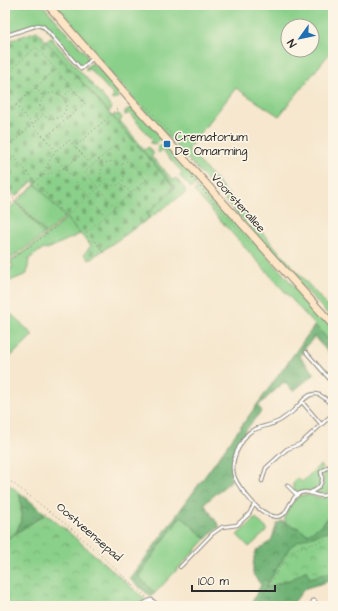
<svg xmlns="http://www.w3.org/2000/svg" width="338" height="611" viewBox="0 0 338 611" font-family="'Architects Daughter',sans-serif">
<defs>
<pattern id="forest-crowns" width="20" height="18" patternUnits="userSpaceOnUse"><rect width="20" height="18" fill="#70b276"/><path d="M2 6a3 3 0 1 1 6 0M12 15a3 3 0 1 1 6 0" fill="none" stroke="#5c9161"/></pattern>
<pattern id="cemetery-stones" width="16" height="16" patternUnits="userSpaceOnUse"><rect width="16" height="16" fill="#8bd08a"/><path d="M2 7V4a2 2 0 0 1 4 0v3zM10 15v-3a2 2 0 0 1 4 0v3z" fill="#72a971"/></pattern>
<pattern id="park-crowns" width="20" height="18" patternUnits="userSpaceOnUse"><rect width="20" height="18" fill="#8bd08a"/><path d="M2 6a3 3 0 1 1 6 0M12 15a3 3 0 1 1 6 0" fill="none" stroke="#72a971"/></pattern>
</defs>
<rect width="100%" height="100%" fill="#fcf5e5"/>
<filter id="ink" filterUnits="userSpaceOnUse"><feTurbulence type="fractalNoise" baseFrequency=".025" numOctaves="2"/><feDisplacementMap in="SourceGraphic" scale="8" xChannelSelector="R" yChannelSelector="G"/><feConvolveMatrix kernelMatrix="1 2 1 2 8 2 1 2 1" color-interpolation-filters="sRGB"/></filter>
<filter id="wash" filterUnits="userSpaceOnUse"><feTurbulence type="fractalNoise" baseFrequency=".012" numOctaves="4" result="noise"/><feDisplacementMap in="SourceGraphic" scale="16" xChannelSelector="R" yChannelSelector="G"/><feGaussianBlur stdDeviation="0.9" result="paint"/><feColorMatrix in="noise" values="0 0 0 0 0 0 0 0 0 0 0 0 0 0 0 0 0 1.4 0 .05"/><feComposite in="paint" operator="in"/></filter>
<g filter="url(#wash)">
<rect width="100%" height="100%" fill="#f6e7ce"/>
<path fill="#8bd08a" stroke="#5b7e5a" fill-rule="evenodd" d="M5 5H43L87 55 88 60 83 64H79L41 22 5 34Z
M49 5H333V49L279 116 236 88 188 149 333 312V320ZM288 26H312V50H288Z
M51 38 112 107 109 112 45 41Z
M92 63 96 66 119 91V96L115 100 111 99 114 96 90 69 86 71V67Z
M131 108 137 110 159 135 160 139 155 144 150 143 153 140 129 113 126 115H125V111Z
M119 114 122 118 120 121 145 150 148 147 154 154 151 156 173 180 176 178 185 189V193L148 219V213L175 187 112 116Z
M162 144 167 145 198 180V182L192 188 189 186 179 175 182 172 162 150 159 153 157 150 158 147Z
M36 184 65 217 46 234 17 201Z
M202 185 205 186 333 330V345L194 191Z
M16 202 45 234 7 261 5 259V212Z
M66 218 80 234 47 249 41 250 29 259 27 274 5 283V260L9 265V268H12L13 267 12 264 8 263 51 232Z
M5 308 33 335 5 362Z
M320 465 323 468 321 470V484L314 490 298 493C290 489 292 483 298 478L302 482Z
M325 469 333 477V488C327 494 323 496 315 493 324 484 324 485 323 471Z
M5 482 20 493 22 519 16 533 5 540Z
M333 493V515C325 519 316 534 305 534L299 528 289 525 285 522C284 516 286 513 289 507 300 489 308 496 325 498Z
M181 516 206 539 155 593 138 577Z
M256 518 268 530 249 547 237 535Z"/>
<path fill="url(#forest-crowns)" stroke="#4e6e50" d="M315 325 333 345V357L314 337 302 352V354L300 357 315 374 293 391 284 382 258 406 262 411C244 429 229 454 231 481L204 504 220 527 212 532 206 539 181 516 138 576 155 593 151 597 130 579Z
M20 493 46 514 16 533 22 519Z
M333 515V530L295 543 290 547 265 588 292 579 306 570 310 578 333 571V580L306 588 301 593 295 601 287 606H250L261 585 253 574V566L255 553 257 550 271 541 277 524 281 521C284 522 297 528 300 529 303 531 304 533 308 534L324 523 329 517Z"/>
<path fill="url(#cemetery-stones)" stroke="#5b7e5a" d="M37 31 175 188 148 213V219L89 260 84 254 91 246 33 181 16 196 14 195 5 186V42Z"/>
<path fill="url(#park-crowns)" stroke="#5b7e5a" d="M46 514 66 530 146 600 137 606H5V540Z
M333 530V571L310 578 306 570 292 579 265 588 290 547C302 537 318 535 333 530Z"/>
</g>
<g filter="url(#ink)">
<g fill="none" stroke-linecap="round" stroke-linejoin="round">
<defs>
<path id="lane" d="M5 36 38 25 44 27 81 69 93 58
M306 352 333 383
M302 402 321 424
M333 408C329 402 322 393 314 394 305 395 300 405 293 411 290 414 285 417 281 420 272 426 258 426 250 432 245 435 242 443 239 447 225 472 237 485 253 503 259 510 276 523 285 513 289 507 291 500 297 495 309 485 317 504 333 491
M262 481 266 468 287 449 300 444 333 414
M287 485 297 495
M311 492C321 488 324 482 321 472L328 467
M180 567 212 534 222 527 237 525 249 514 254 505"/>
<path id="street" d="M314 602 315 606
M142 606 151 601 157 606"/>
<path id="secondary" d="M48 5 129 98 333 325"/>
</defs>
<use href="#lane" stroke="#90897c" stroke-width="4.5"/>
<use href="#street" stroke="#90897c" stroke-width="7"/>
<use href="#secondary" stroke="#90897c" stroke-width="9"/>
<path stroke="#90897c" stroke-width="1" stroke-dasharray="1 3" stroke-linecap="butt" d="M5 75 36 47 85 103 45 138
M36 88 43 96
M5 93 56 151 53 154 42 176 65 168 82 154 75 147
M40 106a13 13 0 1 1 26 0a13 13 0 1 1-26 0Z
M63 97 72 89
M16 105 55 70
M145 105 201 168
M6 148 66 216
M5 149 42 116
M57 150 69 140 75 147 117 109
M82 154 88 162 95 156 103 164C100 171 100 176 103 183 120 190 128 182 122 165 115 161 111 160 103 164
M53 155 105 215
M123 164 128 160
M192 178 254 247
M122 184 131 193
M5 189 46 234
M5 209 41 176
M103 252 95 241H89L86 233 146 180 115 145 85 172 115 207
M5 259 7 262 50 232 103 183
M328 330 333 335
M5 477 72 529 146 597
M5 542 49 512
M131 606 139 602
M256 606 283 562 292 550 333 538"/>
<use href="#lane" stroke="#fff" stroke-width="2.5"/>
<use href="#street" stroke="#fff" stroke-width="5"/>
<use href="#secondary" stroke="#fde5c5" stroke-width="7"/>
</g>
</g>
<rect fill="#1f6fb2" stroke="#fcf5e5" stroke-width="1.5" x="163" y="140" width="8" height="8" rx="2"/>
<g text-anchor="middle" dominant-baseline="central" stroke-width="3.5" stroke-linejoin="round" paint-order="stroke">
<g font-size="12" fill="#2b2b2b" stroke="#fcf5e5" text-anchor="start">
<text x="175" y="137">Crematorium<tspan x="175" dy="14">De Omarming</tspan></text>
</g>
<g font-size="12" fill="#2b2b2b" stroke="#fcf5e5">
<text transform="translate(238 203) rotate(48)">Voorsterallee</text>
<text transform="translate(89 532) rotate(41)">Oostveensepad</text>
</g>
</g>
<rect width="338" height="611" fill="none" stroke="#fcf5e5" stroke-width="20"/>
<g transform="translate(300 38) rotate(237)"><circle r="19" fill="#fcf5e5" stroke="#a8a49b"/>
<path d="M0-3L7 15L0 10L-7 15Z" fill="#1f6fb2"/>
<text y="-6" font-size="11" font-weight="bold" text-anchor="middle" fill="#2b2b2b">N</text>
</g>
<path d="M192 585v6h83v-6" fill="none" stroke="#2b2b2b" stroke-width="2"/>
<text x="198" y="585" font-size="12" fill="#2b2b2b" stroke="#fcf5e5" stroke-width="3" paint-order="stroke">100 m</text>
</svg>
